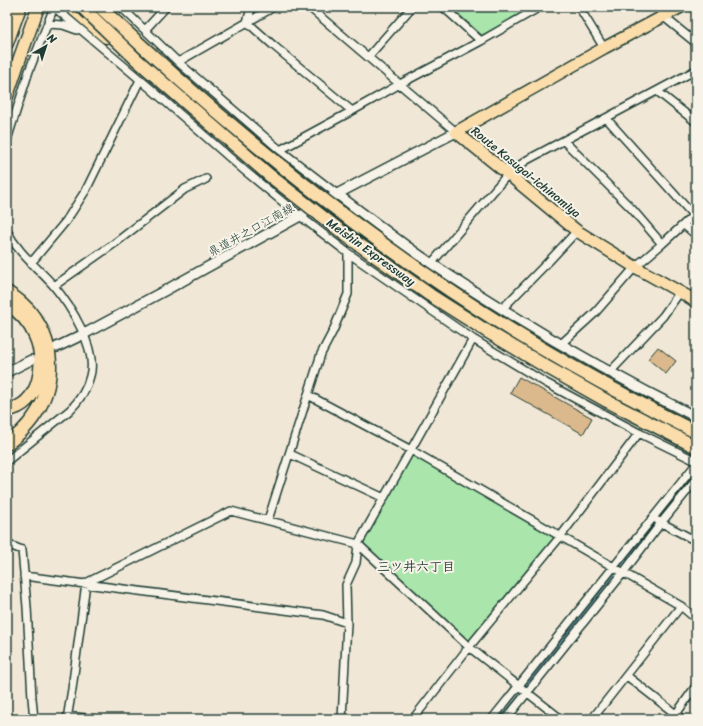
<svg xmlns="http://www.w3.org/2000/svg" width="703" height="726" viewBox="0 0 703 726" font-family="Sriracha,'Klee One',sans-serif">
<rect width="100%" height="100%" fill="#f1e7d6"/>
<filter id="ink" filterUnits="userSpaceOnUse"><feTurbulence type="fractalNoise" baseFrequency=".025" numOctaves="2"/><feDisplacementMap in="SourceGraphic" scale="8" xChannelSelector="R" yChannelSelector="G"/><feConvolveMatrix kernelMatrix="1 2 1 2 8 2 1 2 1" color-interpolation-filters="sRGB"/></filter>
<g filter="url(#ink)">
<path fill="#aae5ab" stroke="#649170" d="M451 7H525L529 9 482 35Z
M411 450 560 537 469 647 358 544Z"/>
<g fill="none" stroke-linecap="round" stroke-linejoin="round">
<path stroke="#6896aa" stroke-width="2.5" d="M661 517 690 480 696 471
M621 565 654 525
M527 685 614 574
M500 719 520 695"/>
</g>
<path fill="#dbb98d" stroke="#1f3d34" d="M658 347 676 361 666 374 648 359Z
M519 377 592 418 583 434 510 393Z"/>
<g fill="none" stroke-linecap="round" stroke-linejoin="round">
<defs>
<path id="street" d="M54 7 150 88 245 171 300 216 348 253 473 339 546 383 639 433 696 461
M121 7 178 62 280 150 337 194
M309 7 456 132
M443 7 481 41
M579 7 604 48
M250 12 247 22 274 46 352 111
M664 17 696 43
M48 24 63 25 77 30
M145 30 166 7
M368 57 412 7
M178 62 274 7
M657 91 696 122
M606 118 693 215
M7 140 29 71 54 7
M564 141 632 209 662 244
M280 150 352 111 400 84 481 41 540 7
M684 225 696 235
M7 231C18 253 37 267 53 285 70 305 98 349 90 376 87 389 79 401 70 410L7 461
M31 263 66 221 86 190 140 80
M431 264 508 174 527 160 696 70
M54 286 115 243 185 189 206 179
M502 309 549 261 577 231
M561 344 595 313 635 267 662 244 696 213
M610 372 663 316 680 292
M308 395 411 450 681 606 696 619
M290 454 384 498
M268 520 321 354 333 331 348 294V253
M658 521 696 541
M7 546H12L22 550 27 607 32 698 34 719
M24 576 323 615 347 623
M627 676 682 719
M676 714 696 686
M68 716 93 719
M67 719 72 689 86 583 231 511 358 544 469 647 561 719
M342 719 347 623 346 585 356 563 358 544 473 339
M413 719 469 647 560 537 639 433
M492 719 696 464
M506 719 623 573 661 523 696 480
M592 719 681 606"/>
<path id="secondary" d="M337 194C368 217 399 242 432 264 516 320 605 372 696 417
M57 347 84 334 166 290 300 216 337 194 456 132
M7 372 31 360"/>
<path id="primary" d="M681 7 604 48 456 132 508 174 577 231 635 267 687 296 696 302"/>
<path id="highway" d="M71 7 106 37
M7 43 20 7
M7 96 17 66 38 7
M7 292C17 299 27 306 34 317 56 347 55 388 33 418 26 428 16 437 7 444
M7 304C20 312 29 322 35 336 47 362 40 406 7 410"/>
</defs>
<use href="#street" stroke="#1f3d34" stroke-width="10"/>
<use href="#secondary" stroke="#1f3d34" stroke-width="12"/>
<use href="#primary" stroke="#1f3d34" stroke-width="14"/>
<use href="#highway" stroke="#1f3d34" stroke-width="15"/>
<use href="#street" stroke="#f7f3e8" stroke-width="7"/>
<use href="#secondary" stroke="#f7f3e8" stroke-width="9"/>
<use href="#primary" stroke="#fbddab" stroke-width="11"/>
<use href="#highway" stroke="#fbddab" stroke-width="12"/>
<defs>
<path id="highway-bridge" d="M82 7 137 60 269 175 347 236 430 295 485 330 545 366 607 401 696 447
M100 7C263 161 440 300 640 403 659 413 677 423 696 432"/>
</defs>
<use href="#highway-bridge" stroke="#1f3d34" stroke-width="15" stroke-linecap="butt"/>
<use href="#highway-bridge" stroke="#fbddab" stroke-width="12"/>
</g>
</g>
<g text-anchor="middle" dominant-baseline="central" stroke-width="4" stroke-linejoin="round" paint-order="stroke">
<g font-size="12" fill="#1f3d34" stroke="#f7f3e8">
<text transform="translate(526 172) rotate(39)">Route Kasugai-ichinomiya</text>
<text transform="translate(251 230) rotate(-29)">県道井之口江南線</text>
<text transform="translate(371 252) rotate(36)">Meishin Expressway</text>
</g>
<g font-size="13" font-weight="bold" fill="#1f3d34" stroke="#f7f3e8">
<text x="416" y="566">三ツ井六丁目</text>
</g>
</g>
<rect width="703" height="726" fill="none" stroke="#f7f3e8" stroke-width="24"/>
<rect x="12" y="12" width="679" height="702" fill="none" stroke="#1f3d34" stroke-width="1.5" filter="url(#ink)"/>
<g transform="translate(46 46) rotate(39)" stroke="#f7f3e8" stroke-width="3" paint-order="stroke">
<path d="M0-3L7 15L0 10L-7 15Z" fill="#1f3d34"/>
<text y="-6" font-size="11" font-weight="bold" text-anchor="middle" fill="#1f3d34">N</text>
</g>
</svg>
